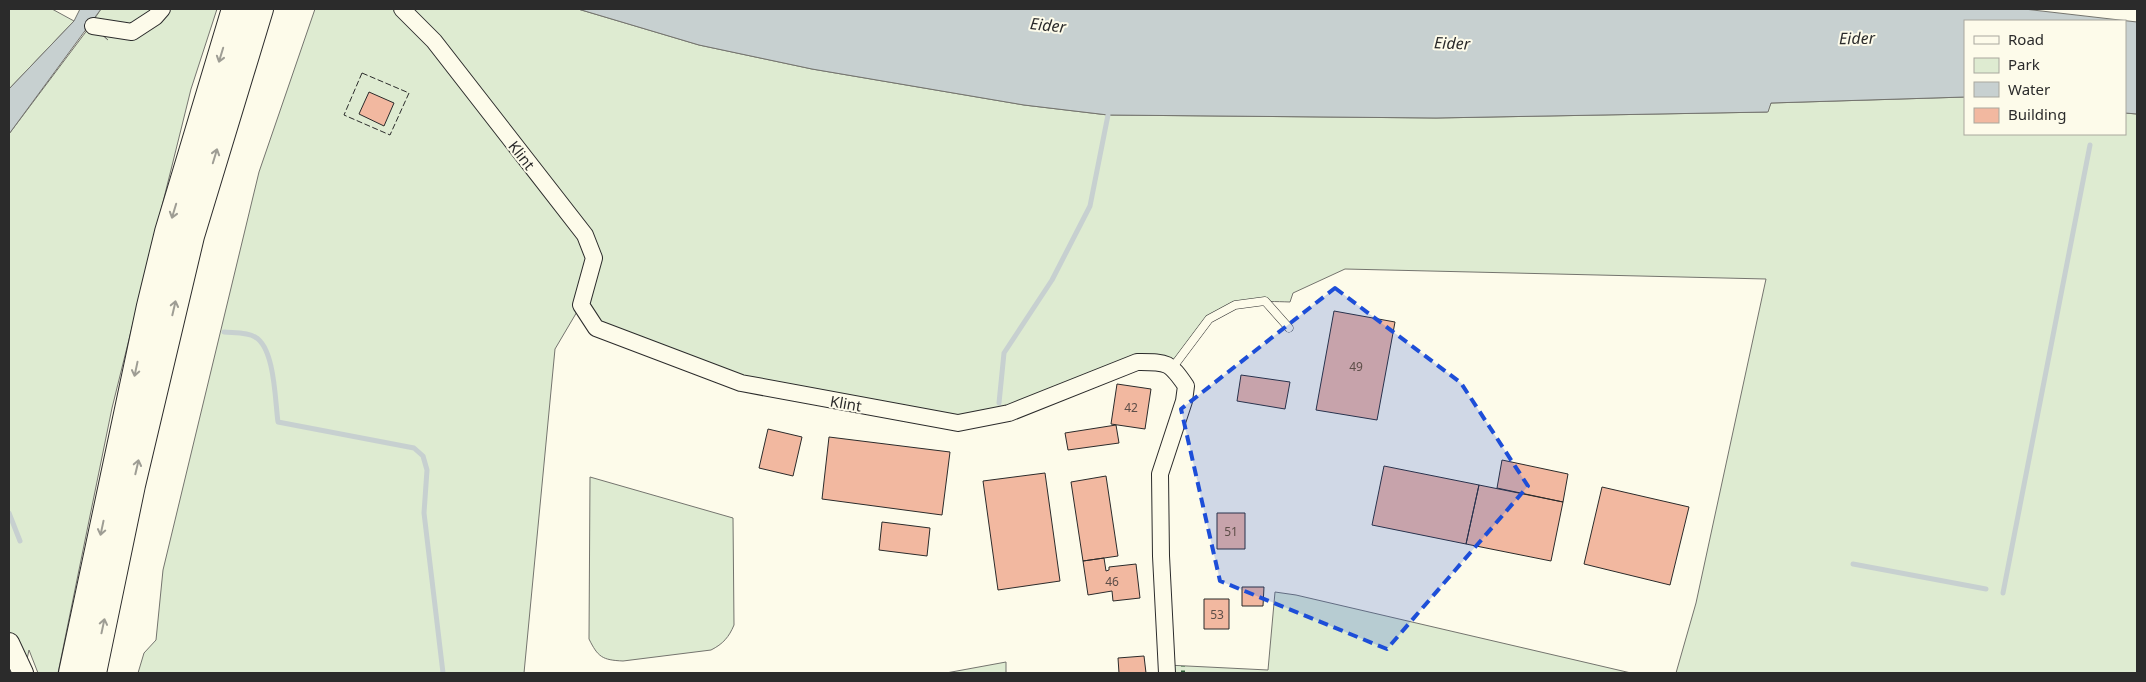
<svg xmlns="http://www.w3.org/2000/svg" width="2146" height="682" viewBox="0 0 2146 682" font-family="'Noto Sans',sans-serif">
<rect width="100%" height="100%" fill="#fdfbea"/>
<path fill="#deebd1" stroke="#74746e" d="M9 9H52L74 21 9 89Z
M101 9H217L191 89 112 408 58 673H38L29 650 24 673H9V134L91 25 108 40 91 24Z
M315 9H578L699 45 812 69 1024 105 1108 115 1436 118 1767 112 1771 103 1965 97V134H2125V113L2137 114V673H1676L1696 603 1766 279 1345 269 1293 293 1290 302C1263 301 1230 300 1208 320 1195 333 1184 352 1173 367L1158 362 958 423 741 383 596 328 581 305 555 349 524 673H138L144 653 156 640 163 570 259 172Z
M590 477 733 518 734 625C729 637 723 644 711 650L623 661C602 660 598 657 589 639Z
M1275 592 1296 595 1631 673H1167V665L1268 670Z
M1006 662V673H946Z"/>
<path fill="#c7d0d0" stroke="#74746e" d="M80 9H101L9 134V89L74 21Z
M578 9H2024L2137 22V114L2125 113V21H1965V97L1771 103 1768 112 1436 118 1108 115 1024 105 812 69 699 45Z"/>
<g fill="none" stroke-linecap="round" stroke-linejoin="round">
<path stroke="#c7d0d0" stroke-width="5" d="M224 332C233 333 248 332 255 337 275 348 275 401 278 422L414 448 423 456 427 470 424 513 443 673
M999 403 1004 353 1052 280 1090 206 1108 115
M9 513 20 541
M1853 564 1986 589
M2003 593 2090 145"/>
</g>
<path fill="#f2b8a0" stroke="#2b2b2b" d="M369 92 394 103 384 126 359 114Z
M1334 311 1395 322 1377 420 1316 410Z
M1241 375 1290 382 1285 409 1237 401Z
M1117 384 1151 389 1145 429 1111 424Z
M1116 425 1119 443 1068 450 1065 433Z
M768 429 802 437 793 476 759 468Z
M829 437 950 452 942 515 822 499Z
M1502 460 1568 474 1563 502 1497 488Z
M1384 466 1479 485 1466 544 1372 525Z
M1045 473 1060 581 998 590 983 481Z
M1106 476 1118 556 1083 561 1071 482Z
M1479 485 1563 502 1551 561 1466 544Z
M1602 487 1689 507 1670 585 1584 564Z
M1217 513H1245V549H1217Z
M882 522 930 528 927 556 879 550Z
M1104 558 1106 571 1109 570V567L1136 564 1140 598 1113 601 1112 591 1088 595 1083 561Z
M1242 587H1264L1263 606H1242Z
M1204 599H1229V629H1204Z
M1144 656 1146 673H1119L1118 658Z"/>
<g fill="none" stroke-linecap="round" stroke-linejoin="round">
<defs>
<path id="service" d="M1173 367 1209 319 1235 305 1265 301 1289 328"/>
<path id="minor" d="M402 9 434 41 585 235 594 258 581 305 596 328 741 383 958 423 1009 413 1137 362C1167 362 1169 361 1186 386L1184 401 1160 474 1161 556 1167 673
M93 26 132 32 155 17 162 9"/>
<path id="tertiary" d="M9 643 23 673"/>
<path id="trunk" d="M72 673 150 306 168 232 235 9
M93 673 132 485 191 236 260 9"/>
</defs>
<use href="#service" stroke="#2b2b2b" stroke-width="9"/>
<use href="#minor" stroke="#2b2b2b" stroke-width="18"/>
<use href="#tertiary" stroke="#2b2b2b" stroke-width="22"/>
<use href="#trunk" stroke="#2b2b2b" stroke-width="28"/>
<use href="#service" stroke="#fdfbea" stroke-width="8"/>
<use href="#minor" stroke="#fdfbea" stroke-width="16"/>
<use href="#tertiary" stroke="#fdfbea" stroke-width="20"/>
<use href="#trunk" stroke="#fdfbea" stroke-width="26"/>
<path stroke="#34623c" stroke-width="4" stroke-dasharray="2.5 4" stroke-linecap="butt" d="M1183 673V666"/>
<path stroke="#2b2b2b" stroke-width="1" stroke-dasharray="6 2.5" stroke-linecap="butt" d="M362 73 409 93 390 135 344 115Z"/>
</g>
<defs><path id="oneway-shaft" d="M-6 0H5M1.5-3L5.5 0L1.5 3" fill="none" stroke-width="1.6" stroke-linecap="round" stroke-linejoin="round" transform="scale(1.25)"/></defs>
<g stroke="#9e9d94">
<use href="#oneway-shaft" transform="translate(221 55) rotate(107)"/>
<use href="#oneway-shaft" transform="translate(215 156) rotate(-73)"/>
<use href="#oneway-shaft" transform="translate(174 211) rotate(107)"/>
<use href="#oneway-shaft" transform="translate(174 308) rotate(-77)"/>
<use href="#oneway-shaft" transform="translate(136 369) rotate(102)"/>
<use href="#oneway-shaft" transform="translate(137 467) rotate(-77)"/>
<use href="#oneway-shaft" transform="translate(102 528) rotate(102)"/>
<use href="#oneway-shaft" transform="translate(103 626) rotate(-78)"/>
</g>
<path fill="#1d4ed8" fill-opacity="0.2" stroke="#1d4ed8" stroke-width="4" stroke-dasharray="10 6" stroke-linejoin="round" d="M1335 288 1461 383 1528 486 1387 649 1220 581 1181 409Z"/>
<g text-anchor="middle" dominant-baseline="central" stroke-width="4" stroke-linejoin="round" paint-order="stroke">
<g font-size="12" fill="#5d4e48">
<text x="1356" y="366">49</text>
<text x="1131" y="407">42</text>
<text x="1231" y="531">51</text>
<text x="1112" y="581">46</text>
<text x="1217" y="614">53</text>
</g>
<g font-size="15" fill="#2b2b2b" stroke="#fdfbea">
<text transform="translate(522 155) rotate(52)">Klint</text>
<text transform="translate(846 403) rotate(10)">Klint</text>
</g>
<g font-size="16" font-style="italic" fill="#2b2b2b" stroke="#fdfbea">
<text transform="translate(1048 25) rotate(6)">Eider</text>
<text transform="translate(1857 38) rotate(-1)">Eider</text>
<text transform="translate(1452 43) rotate(2)">Eider</text>
</g>
</g>
<rect width="2146" height="682" fill="none" stroke="#2b2b2b" stroke-width="20"/>
<rect x="1964" y="20" width="162" height="115" fill="#fdfbea" stroke="#a9a89e"/>
<rect x="1974" y="36" width="25" height="8" fill="#fdfbea" stroke="#a9a89e"/>
<text x="2008" y="45" font-size="15" fill="#2b2b2b">Road</text>
<rect x="1974" y="58" width="25" height="15" fill="#deebd1" stroke="#a9a89e"/>
<text x="2008" y="70" font-size="15" fill="#2b2b2b">Park</text>
<rect x="1974" y="82" width="25" height="15" fill="#c7d0d0" stroke="#a9a89e"/>
<text x="2008" y="95" font-size="15" fill="#2b2b2b">Water</text>
<rect x="1974" y="108" width="25" height="15" fill="#f2b8a0" stroke="#a9a89e"/>
<text x="2008" y="120" font-size="15" fill="#2b2b2b">Building</text>
</svg>
